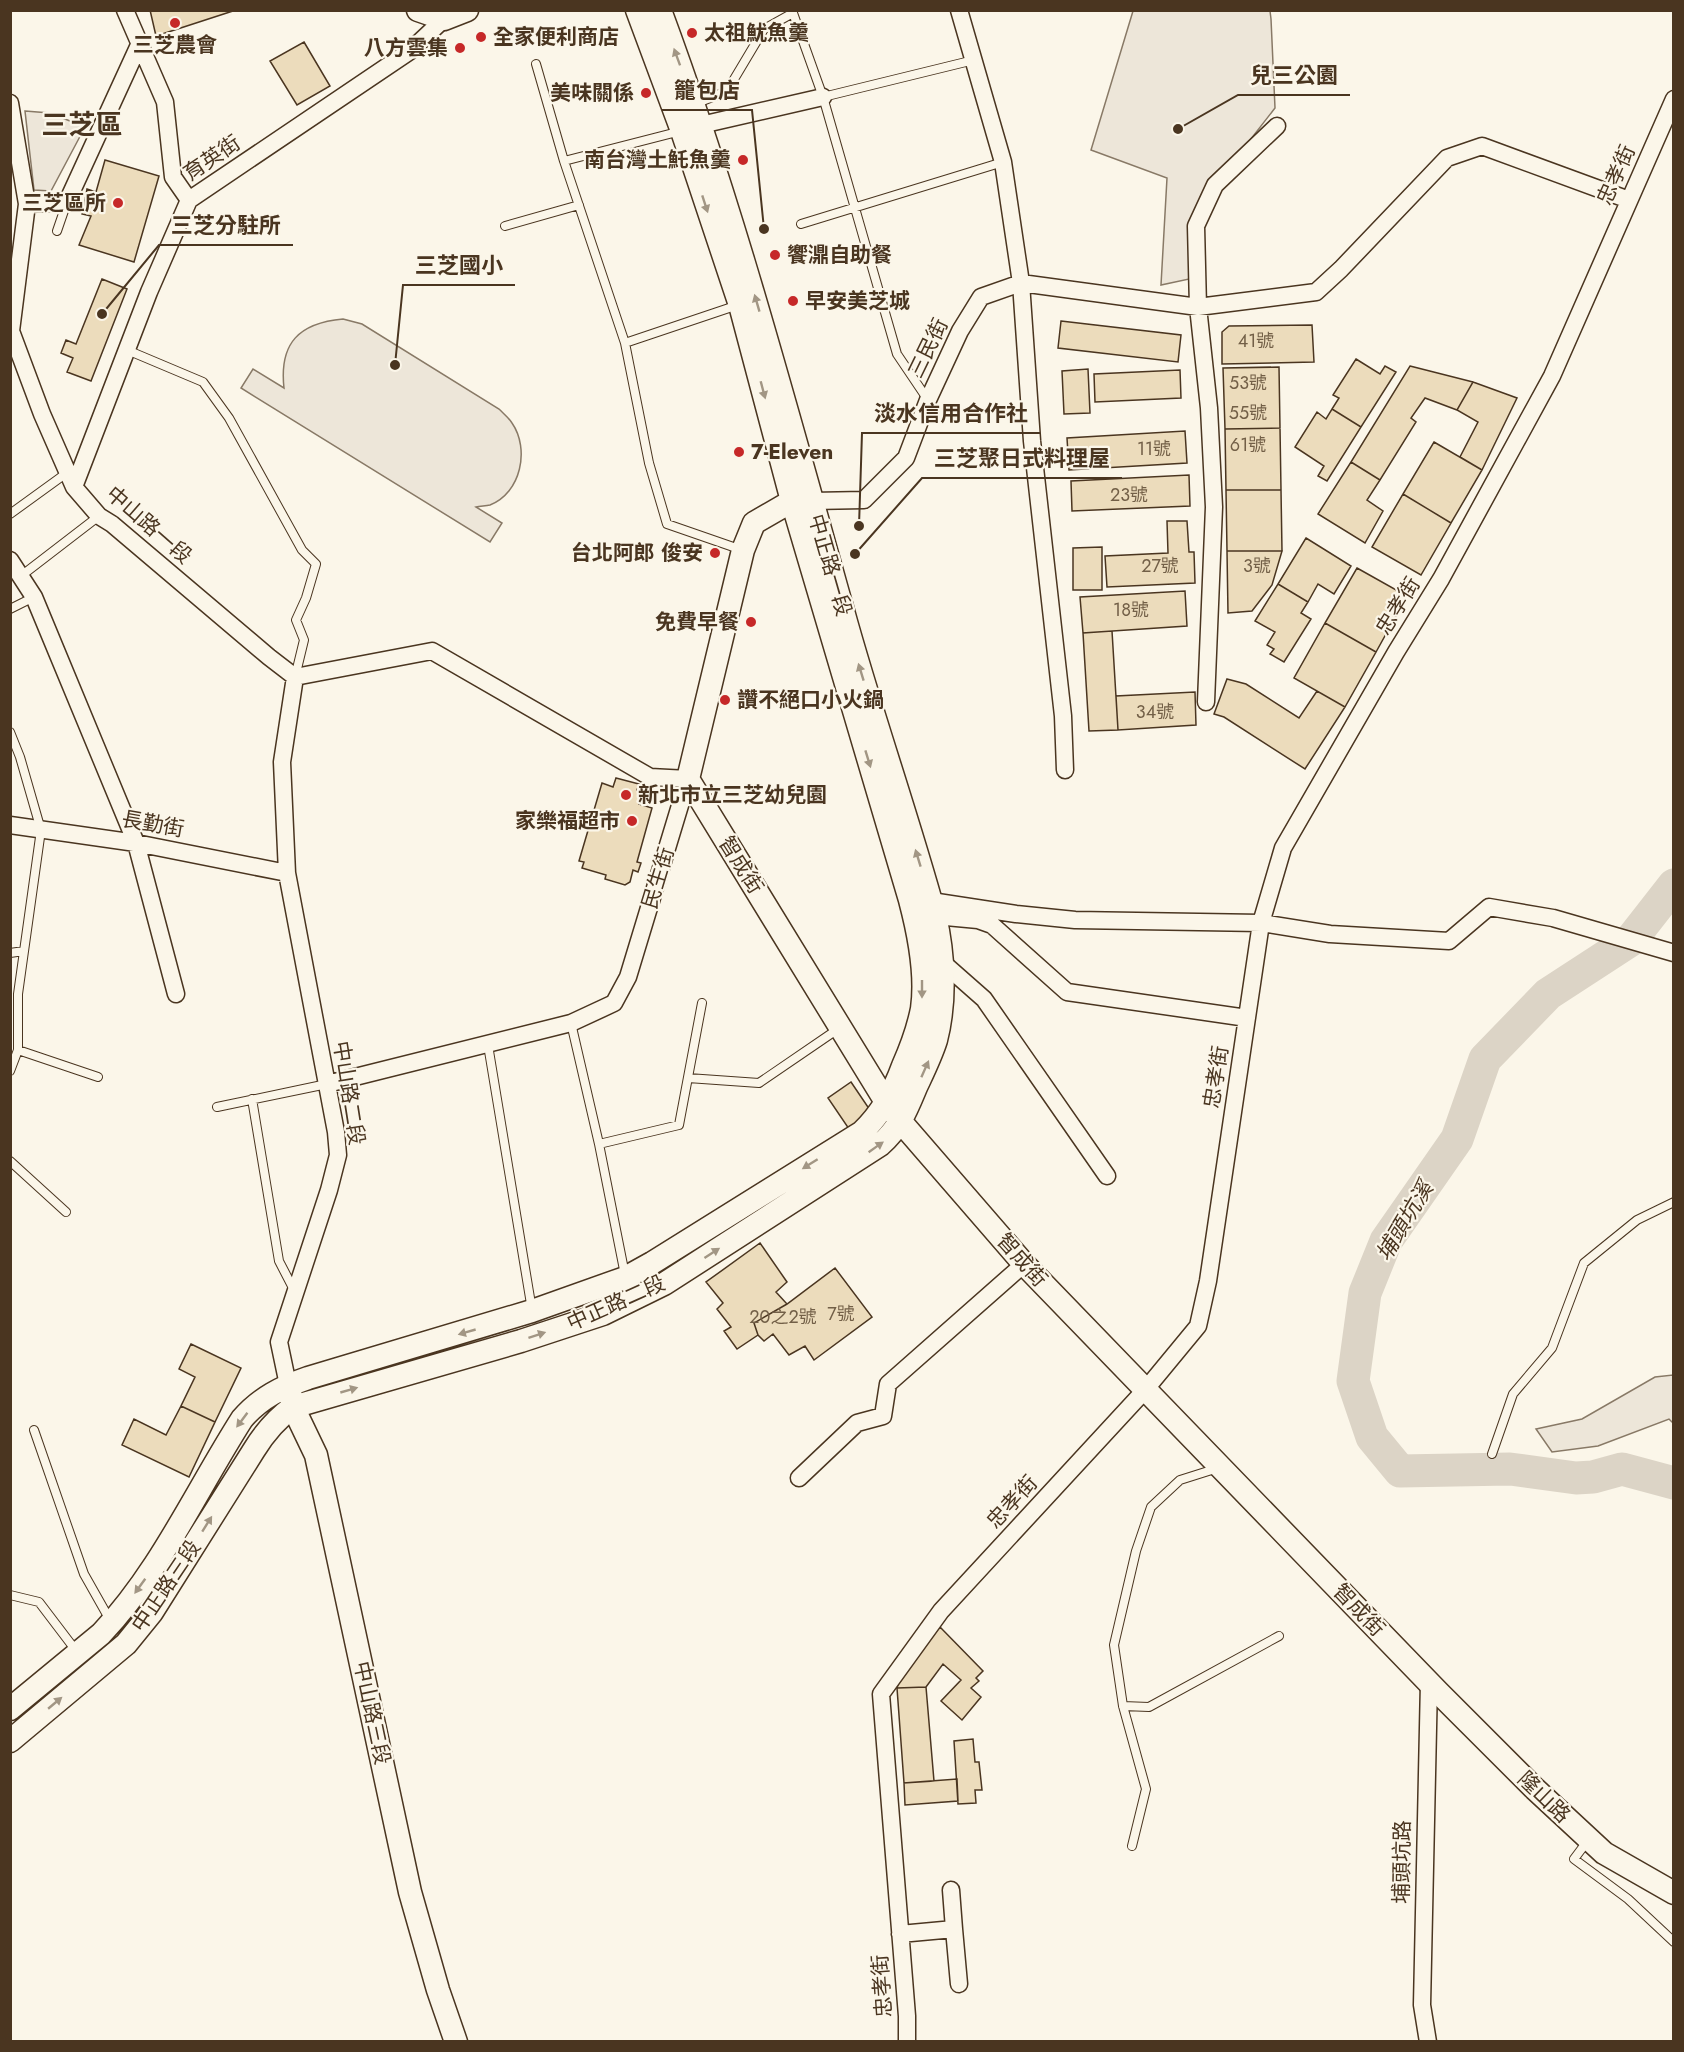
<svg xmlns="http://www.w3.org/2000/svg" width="1684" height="2052" viewBox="0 0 1684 2052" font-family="Jost,'Noto Sans TC',sans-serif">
<rect width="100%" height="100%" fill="#fbf6e9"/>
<path fill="#ede6d9" stroke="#887966" stroke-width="1.5" d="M1133 11H1270L1271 19 1275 108 1215 185 1193 223 1194 278 1161 285 1167 178 1091 150Z
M25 111 50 113 85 127 51 191 34 190Z
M343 319 362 324 499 409C504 414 509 418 512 423 530 449 521 493 490 505 485 506 480 506 476 507L502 523 490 542 241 388 253 369 284 388C279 343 299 323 343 319Z
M1673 1375V1423L1669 1419 1598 1446 1552 1452 1536 1429 1582 1419 1655 1377Z"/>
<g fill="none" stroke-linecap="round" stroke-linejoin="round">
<path stroke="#dcd4c6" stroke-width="33" d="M1674 885 1631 940 1548 994 1485 1059 1457 1139 1386 1241 1365 1293 1353 1381 1372 1437 1400 1471 1510 1469 1576 1478 1593 1477 1622 1469 1674 1483"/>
</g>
<path fill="#ecdcbc" stroke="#4a3520" stroke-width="1.5" d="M150 10H236L156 36Z
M304 42 330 86 297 105 270 61Z
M105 160 159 176 134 262 79 245 91 216 82 214 87 189 96 192Z
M102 279 127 289 91 381 67 372 73 358 61 353 66 340 76 344Z
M1061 321 1181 335 1178 362 1058 348Z
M1312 325 1314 362 1222 364V332L1229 326Z
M1356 359 1380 374 1385 366 1396 372 1361 427 1332 409 1339 398 1333 395Z
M1410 366 1473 382 1457 410 1425 398 1411 418 1416 422 1380 480 1351 462Z
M1279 367 1280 428 1225 429 1223 368Z
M1088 369 1090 413 1064 414 1062 371Z
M1180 370 1181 398 1095 402 1094 374Z
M1473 382 1517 398 1482 470 1460 457 1478 422 1457 410Z
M1332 409 1361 427 1327 481 1318 476 1324 466 1295 447 1317 412 1326 419Z
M1280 428 1281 490H1226L1225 429Z
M1185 431 1187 463 1069 470 1067 438Z
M1434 442 1482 470 1451 523 1403 494Z
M1351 462 1380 480 1367 500 1383 511 1365 543 1318 514Z
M1189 475 1190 506 1072 511 1071 481Z
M1226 490H1281L1282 551H1227Z
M1403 494 1451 523 1421 575 1372 547Z
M1167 521H1187L1189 552H1194L1195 583 1107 587 1105 556 1168 553Z
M1306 538 1351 566 1334 594 1318 584 1308 602 1278 584Z
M1102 547V590H1073V548Z
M1227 551H1282L1272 585 1252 611 1228 613Z
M1357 568 1407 596 1376 652 1325 623Z
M1278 584 1308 602 1301 613 1311 619 1284 662 1270 654 1274 649 1267 645 1275 632 1255 621Z
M1185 591 1187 626 1083 633 1080 597Z
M1325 623 1376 652 1345 707 1294 678Z
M1112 631 1118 730 1089 731 1083 633Z
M1227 679 1246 684 1299 718 1317 691 1345 707 1305 769 1224 717 1214 714Z
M1195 692 1196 725 1118 730 1116 696Z
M616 778 639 784 637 790 643 792 639 804 652 808 637 862 641 863 638 872 633 870 630 882 625 885 605 879 606 875 582 868 584 862 579 861 602 783 613 787Z
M851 1082 872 1113 849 1129 828 1098Z
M760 1243 787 1282 776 1292 787 1304 754 1323 758 1335 737 1349 724 1331 731 1327 717 1309 723 1303 706 1282Z
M835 1268 872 1317 814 1360 805 1346 789 1355 773 1334 764 1341 758 1335 754 1323 787 1304Z
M191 1344 241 1368 215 1422 181 1406 195 1377 179 1369Z
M181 1406 215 1422 189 1477 122 1445 134 1419 166 1435Z
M940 1627 983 1671 976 1678 979 1681 971 1688 981 1697 962 1720 941 1701 961 1680 943 1664 926 1687 897 1688 902 1669Z
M926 1687 934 1781 904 1783 897 1688Z
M973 1739 975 1762H979L982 1790H975L976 1803 958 1804 954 1741Z
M957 1779 958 1801 905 1805 904 1783Z"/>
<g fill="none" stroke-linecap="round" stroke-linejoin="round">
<defs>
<path id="lane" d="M536 64 564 161
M823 97 974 60
M695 104 727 91 764 29 793 13 823 97 897 354 928 400
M681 131 564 161 625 343 649 463 667 524 742 550
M801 224 1003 162
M505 226 579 205
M57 231 67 202
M625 343 738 305
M127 350 203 382 229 418 302 550 316 564 306 598 296 620 304 640 295 677
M10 514 68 472
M21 576 99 516
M10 609 34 597
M10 732 20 757 41 830 18 994V1050L10 1071
M10 953 24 951
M571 1023 599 1144 630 1300
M488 1045 532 1310
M18 1050 98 1077
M688 1078 759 1083 838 1029
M252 1099 279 1261 294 1290
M217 1107 327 1084
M599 1144 679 1125 702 1003
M10 1161 66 1212
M34 1430 84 1574 110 1620
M1492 1454 1513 1394 1552 1348 1584 1263 1637 1220 1674 1202
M10 1595 39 1602 77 1652
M1123 1706 1149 1707 1279 1636
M1589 1839 1574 1859 1628 1899 1674 1942
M1132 1846 1146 1789 1123 1706 1114 1645 1136 1551 1151 1507 1180 1480 1218 1468"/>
<path id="street" d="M125 10 165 102 173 177 189 200
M959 10 1003 162 1021 283 1032 441 1063 716 1065 770
M10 103 27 204 11 331 42 414 74 487 99 516 112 524 269 657 295 677 282 762 287 873 336 1132 338 1155 329 1190 279 1342 288 1385
M701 125 823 97
M27 204 67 202 139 45
M74 487 149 292 189 200 410 51 444 19 442 10
M812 501 864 500 906 458 928 400 960 331 981 297 1021 283 1198 307 1316 292 1341 269 1447 158 1482 146 1629 200
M10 560 34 597 136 843 176 994
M295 677 432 651 650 777 688 779 628 977 614 1003 571 1023 327 1084
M1206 702 1214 507 1209 408 1198 307 1196 226 1215 185 1277 126
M10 825 136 843 287 873
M931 901 1016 914 1075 920 1261 923 1330 934 1449 941 1489 907 1553 918 1674 953
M935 916 978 920 992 925 1067 992 1247 1018
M935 961 942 962 984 999 1107 1176
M799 1478 857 1423 883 1416 888 1384 1024 1264
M954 1929 959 1984
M900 1934 954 1929 951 1890
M907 2042V2016L881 1694 941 1611 1146 1389 1198 1326 1208 1281 1261 923 1283 848 1396 652 1441 579 1552 376 1674 99
M1428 2042 1422 2005 1429 1682"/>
<path id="secondary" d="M418 10 444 19 467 10
M804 501H792L754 523 743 550 688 779 886 1102 901 1122 1024 1264 1438 1692 1535 1789 1604 1853 1674 1893
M290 1392 293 1407 316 1455 410 1892 438 1990 456 2042
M10 1709 101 1634C160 1572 196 1491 242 1419 260 1398 282 1387 308 1378L532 1311 625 1278 652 1263 862 1132C882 1113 894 1091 903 1066 911 1048 918 1029 922 1009 927 974 919 934 910 900L792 501 740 305 682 131 637 10
M10 1741 126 1644 152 1612 254 1450C265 1432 276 1419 293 1407L521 1341 603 1314 664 1284 880 1145C900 1127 906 1111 916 1087 923 1072 931 1056 936 1040 946 1001 944 955 935 916 907 814 871 713 843 611 786 409 733 207 660 10"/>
</defs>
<use href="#lane" stroke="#4a3520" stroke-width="10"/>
<use href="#street" stroke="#4a3520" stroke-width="19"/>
<use href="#secondary" stroke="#4a3520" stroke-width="25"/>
<use href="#lane" stroke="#fbf6e9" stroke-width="8"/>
<use href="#street" stroke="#fbf6e9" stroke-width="16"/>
<use href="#secondary" stroke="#fbf6e9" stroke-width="22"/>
</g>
<defs><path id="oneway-solid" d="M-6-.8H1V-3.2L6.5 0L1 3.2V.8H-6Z" transform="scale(1.5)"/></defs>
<g fill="#a29684">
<use href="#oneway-solid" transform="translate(677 57) rotate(-110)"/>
<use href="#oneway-solid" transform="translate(705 204) rotate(72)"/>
<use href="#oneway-solid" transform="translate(757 303) rotate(-106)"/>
<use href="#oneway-solid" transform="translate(763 390) rotate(75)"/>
<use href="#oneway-solid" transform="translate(861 672) rotate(-107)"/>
<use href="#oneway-solid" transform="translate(868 759) rotate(73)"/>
<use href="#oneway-solid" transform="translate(918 858) rotate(-107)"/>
<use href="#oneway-solid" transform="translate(922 989) rotate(90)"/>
<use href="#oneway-solid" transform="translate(925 1069) rotate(-66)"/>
<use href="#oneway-solid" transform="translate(876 1147) rotate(-35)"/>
<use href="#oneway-solid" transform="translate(810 1164) rotate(148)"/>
<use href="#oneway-solid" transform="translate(712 1253) rotate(-33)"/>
<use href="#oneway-solid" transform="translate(467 1332) rotate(164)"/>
<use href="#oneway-solid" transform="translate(537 1335) rotate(-18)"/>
<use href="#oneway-solid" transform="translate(349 1390) rotate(-16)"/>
<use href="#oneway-solid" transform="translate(242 1420) rotate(127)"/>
<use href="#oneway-solid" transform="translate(207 1524) rotate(-58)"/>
<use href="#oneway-solid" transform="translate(140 1586) rotate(126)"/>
<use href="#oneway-solid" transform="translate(55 1703) rotate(-40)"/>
</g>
<g fill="#c62828" stroke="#fbf6e9" stroke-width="2">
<circle cx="175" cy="23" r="6"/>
<circle cx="692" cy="33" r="6"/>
<circle cx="481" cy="37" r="6"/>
<circle cx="460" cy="48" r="6"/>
<circle cx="646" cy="93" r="6"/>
<circle cx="743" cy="160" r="6"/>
<circle cx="118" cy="203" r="6"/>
<circle cx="775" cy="255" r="6"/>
<circle cx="793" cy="301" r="6"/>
<circle cx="739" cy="452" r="6"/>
<circle cx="715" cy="553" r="6"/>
<circle cx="751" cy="622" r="6"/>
<circle cx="725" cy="700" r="6"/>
<circle cx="626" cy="795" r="6"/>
<circle cx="632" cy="821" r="6"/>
</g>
<g text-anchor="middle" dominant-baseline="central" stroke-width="4.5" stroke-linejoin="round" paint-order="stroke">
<g font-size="18" fill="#725f47">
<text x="1256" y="341">41號</text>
<text x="1248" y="383">53號</text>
<text x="1248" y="413">55號</text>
<text x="1248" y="445">61號</text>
<text x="1154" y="449">11號</text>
<text x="1129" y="495">23號</text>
<text x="1160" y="566">27號</text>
<text x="1257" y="566">3號</text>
<text x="1131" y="610">18號</text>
<text x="1155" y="712">34號</text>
<text x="841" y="1314">7號</text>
<text x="783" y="1317">20之2號</text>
</g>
<g font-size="21" font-weight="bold" fill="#4a3520" stroke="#fbf6e9" text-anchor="start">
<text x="704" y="33">太祖魷魚羹</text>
<text x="493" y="37">全家便利商店</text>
<text x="175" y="45" text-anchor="middle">三芝農會</text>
<text x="448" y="48" text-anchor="end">八方雲集</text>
<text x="634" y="93" text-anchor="end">美味關係</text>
<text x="731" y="160" text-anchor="end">南台灣土魠魚羹</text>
<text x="106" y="203" text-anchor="end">三芝區所</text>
<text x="787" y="255">饗濎自助餐</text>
<text x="805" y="301">早安美芝城</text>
<text x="751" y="452">7-Eleven</text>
<text x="703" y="553" text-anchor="end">台北阿郎 俊安</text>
<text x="739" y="622" text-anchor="end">免費早餐</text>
<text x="737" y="700">讚不絕口小火鍋</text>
<text x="638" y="795">新北市立三芝幼兒園</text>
<text x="620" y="821" text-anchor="end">家樂福超市</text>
</g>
<g font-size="21" fill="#4a3520" stroke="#fbf6e9">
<text transform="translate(212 158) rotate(-34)">育英街</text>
<text transform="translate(1616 175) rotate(-66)">忠孝街</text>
<text transform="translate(928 348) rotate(-64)">三民街</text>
<text transform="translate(149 525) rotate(41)">中山路一段</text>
<text transform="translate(830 565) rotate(74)">中正路一段</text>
<text transform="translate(1398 606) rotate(-58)">忠孝街</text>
<text transform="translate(153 824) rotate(10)">長勤街</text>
<text transform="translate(741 865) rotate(58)">智成街</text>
<text transform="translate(658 878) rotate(-73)">民生街</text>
<text transform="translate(1216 1077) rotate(-81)">忠孝街</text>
<text transform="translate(349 1093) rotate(81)">中山路二段</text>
<text transform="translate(1022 1260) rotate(48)">智成街</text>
<text transform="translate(616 1303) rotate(-24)">中正路二段</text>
<text transform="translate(1012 1502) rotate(-47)">忠孝街</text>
<text transform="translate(166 1586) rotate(-56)">中正路三段</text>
<text transform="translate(1359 1610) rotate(46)">智成街</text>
<text transform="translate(372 1713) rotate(78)">中山路三段</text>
<text transform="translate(1544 1797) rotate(44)">隆山路</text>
<text transform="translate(1402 1862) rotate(-89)">埔頭坑路</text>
<text transform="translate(882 1986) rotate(-94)">忠孝街</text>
</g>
<g font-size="22" font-style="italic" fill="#4a3520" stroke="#fbf6e9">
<text transform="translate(1404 1221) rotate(-59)">埔頭坑溪</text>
</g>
<g font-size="27" font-weight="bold" fill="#4a3520" stroke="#fbf6e9">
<text x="82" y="124">三芝區</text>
</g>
</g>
<path fill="none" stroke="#4a3520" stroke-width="2" d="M1178 129L1238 95H1350M764 229L752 110H662M102 314L159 245H293M395 365L403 285H515M859 526L862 433H1040M855 554L922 478H1122"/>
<g fill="#4a3520" stroke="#fbf6e9" stroke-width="2">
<circle cx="1178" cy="129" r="6"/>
<circle cx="764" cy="229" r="6"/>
<circle cx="102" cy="314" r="6"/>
<circle cx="395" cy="365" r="6"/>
<circle cx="859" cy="526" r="6"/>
<circle cx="855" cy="554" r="6"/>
</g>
<g font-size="22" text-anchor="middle" font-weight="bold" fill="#4a3520" stroke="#fbf6e9" stroke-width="4.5" stroke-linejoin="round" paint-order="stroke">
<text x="1294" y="83">兒三公園</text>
<text x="707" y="98">籠包店</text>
<text x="226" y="233">三芝分駐所</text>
<text x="459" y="273">三芝國小</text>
<text x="951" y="421">淡水信用合作社</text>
<text x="1022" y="466">三芝聚日式料理屋</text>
</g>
<rect width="1684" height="2052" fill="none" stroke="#4a3520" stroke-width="24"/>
</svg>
